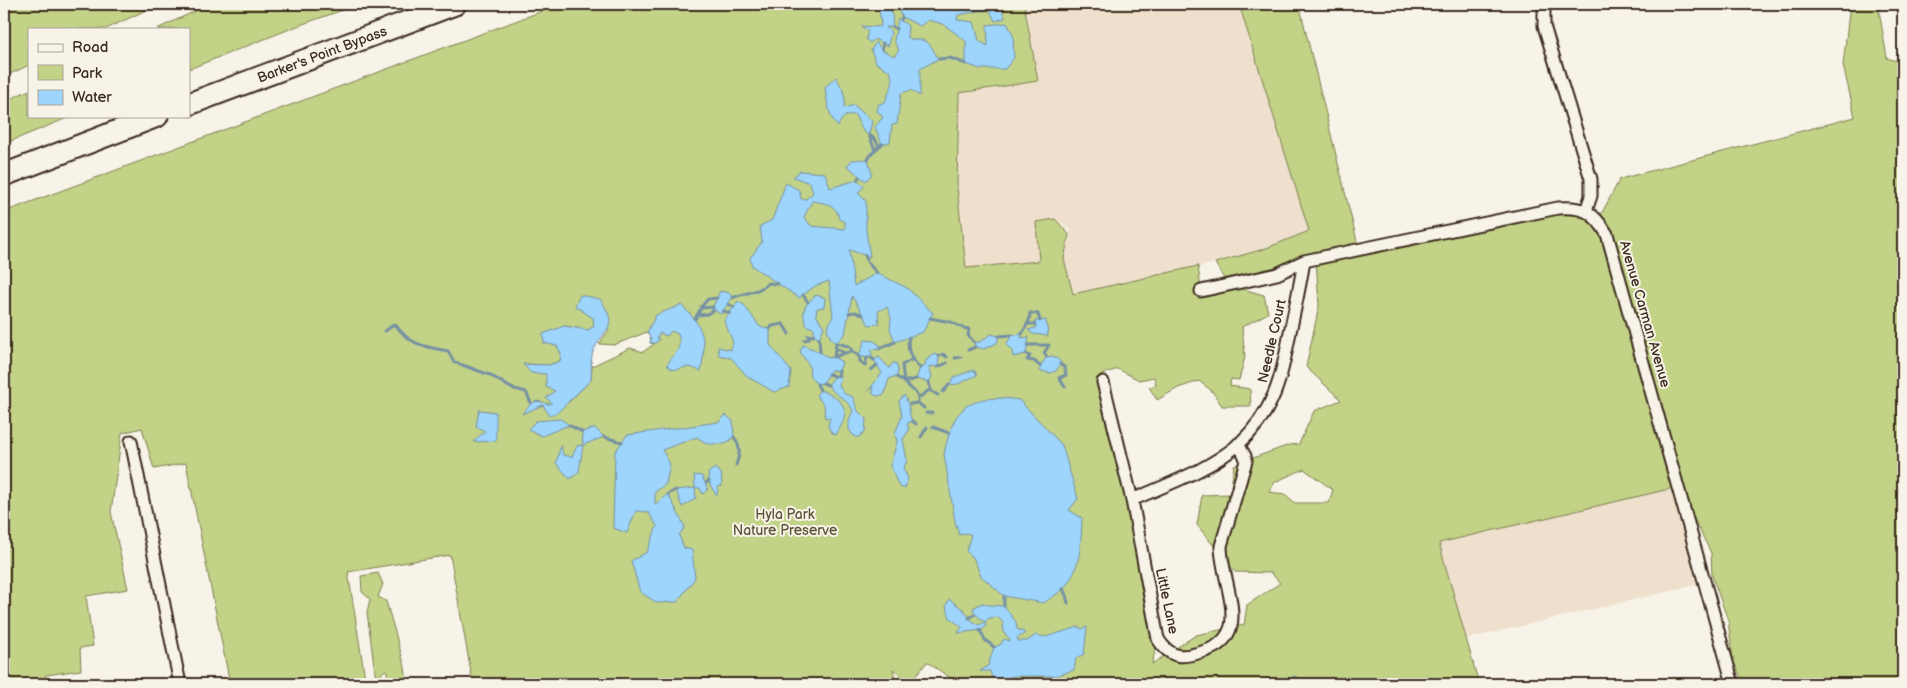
<svg xmlns="http://www.w3.org/2000/svg" width="1907" height="688" viewBox="0 0 1907 688" font-family="'Balsamiq Sans',sans-serif">
<rect width="100%" height="100%" fill="#f7f3e8"/>
<filter id="ink" filterUnits="userSpaceOnUse"><feTurbulence type="fractalNoise" baseFrequency=".02" numOctaves="2"/><feDisplacementMap in="SourceGraphic" scale="10" xChannelSelector="R" yChannelSelector="G"/><feConvolveMatrix kernelMatrix="1 2 1 2 8 2 1 2 1" color-interpolation-filters="sRGB"/></filter>
<g filter="url(#ink)">
<path fill="#eee0cc" d="M1024 4H1239L1310 231 1264 249 1215 263 1073 294 1064 259 1071 229 1054 219 1036 223 1039 261 966 269 957 188 959 93 1038 81Z
M1678 487 1705 583 1466 639 1439 543Z"/>
<path fill="#c2d286" stroke="#7e7e52" fill-rule="evenodd" d="M4 4H159L106 29H29V65L4 77Z
M210 4H360L300 25 189 69V29H157Z
M561 4H1024L1038 81 959 93 957 188 966 268 1039 261 1036 222 1055 219 1069 234 1064 259 1073 294 1198 266 1201 290 1227 284 1215 263 1264 249 1309 231 1239 4H1299L1359 249 1558 208 1598 220 1620 179 1855 117 1843 65 1850 4H1878L1887 58 1903 63V684H1744L1733 660 1728 620 1712 576 1711 553 1678 487 1439 543 1479 684H954L955 681 927 662 910 683 893 669 896 684H473L450 555 348 572 366 684H230L186 463 154 469 142 428 122 433 111 512 128 589 86 596 93 646 80 648 81 670 46 675 45 684H4V212ZM1316 259 1319 306 1306 367 1341 400 1314 411 1299 444 1289 445 1234 465 1230 494 1202 495 1197 525 1235 572 1271 573 1280 583 1247 605 1244 625 1196 635 1152 664 1158 639 1100 375 1118 369 1139 380 1154 377 1156 385 1149 387 1157 400 1178 388 1199 381 1212 391 1222 406H1251L1250 389 1230 386 1231 379 1239 380 1245 357 1242 327 1268 313 1264 295 1229 285ZM594 318 609 330 599 344 614 345 647 332 651 339 650 343 654 344 643 352 630 348 592 366 591 380 569 402 543 405 525 411C539 394 538 407 553 403L555 391 546 373 524 364 549 365 560 361 561 353 557 346 564 326 588 330 594 326ZM1304 469 1333 490 1329 503H1295L1285 494 1269 492 1275 482Z
M29 90V116H72L4 144V102Z
M378 573 383 584 378 597 386 601 405 667 407 684H390L386 669 376 680 367 612 370 599 362 592 361 576Z"/>
<path fill="#9ed5fd" stroke="#7691a4" fill-rule="evenodd" d="M882 4H891L893 27H886L891 32 888 46 875 39 870 43 866 39 868 31 861 26 874 27 881 26 879 9Z
M895 4H1000L1005 18 995 21 989 9 958 15 957 20 974 22 979 41 988 46 987 25 1007 23 1013 35 1014 58 1005 69H980L966 64V41L943 24 928 20 920 26 902 17Z
M898 18 908 26 907 37C913 41 916 39 922 40 931 42 934 52 938 59L920 69V96L911 90 901 93 897 124 892 125 890 142 882 144 875 127 883 117 877 111 879 104 885 102 893 82 890 71 876 63 871 50 876 42 882 50 894 56 899 50 894 41Z
M836 77C842 88 847 96 844 108L854 105 872 121 869 135 863 131 855 115C845 114 841 118 838 127 828 117 827 100 825 87Z
M868 159 872 174 866 181C859 177 855 171 847 166L852 160Z
M800 171 825 173 830 188 857 180 864 186 858 193 866 201V230L870 257 849 250 854 286 877 273 907 288 933 313 923 332 895 342 890 329 891 317 887 307 878 311 879 324 869 325 852 296 845 334 836 343 831 339 827 329 833 316 829 281 815 286 799 298 752 266 750 258 762 242 760 226 772 220 786 183 799 190 801 199H806L813 193 810 183 793 177ZM812 201C825 203 837 204 839 219L845 222V229L811 226 804 217Z
M720 291 730 293 732 298 721 314 712 309Z
M580 295 600 299C621 329 603 328 593 352 590 360 592 372 591 380L557 413 549 415 543 405 522 414C531 403 534 398 548 404L552 403 546 398 555 391 546 387V374L531 373 523 364 549 365 560 361 561 353 557 346 544 343 543 334 564 326 588 330 594 326 593 318 575 306Z
M816 295 825 298 824 307 817 308 816 315 824 327 819 338 814 336V328L807 326C800 312 804 305 816 295Z
M738 301 744 305 760 327 770 329V345L791 371 789 387 774 392 748 377 731 358 719 355 718 347 731 350 733 342 724 321Z
M681 305C704 325 707 341 701 371 698 370 693 368 689 367 679 367 675 374 667 365 674 352 683 351 678 334L671 331 667 336 660 333 657 337 659 340 655 343H650L651 339 647 332 656 315Z
M1046 320 1048 336 1033 334 1028 330 1036 328 1035 321Z
M991 334 999 336 997 343 984 349 975 347 974 342H980Z
M1022 334 1021 338 1029 337 1026 354 1013 357 1012 350 1006 345 1012 335Z
M865 340 874 341 880 345V350L871 349 872 356 867 358 859 356Z
M803 345 820 352 828 358 834 357 842 362 839 371 831 370 823 383 817 384 810 377 809 365 800 352Z
M935 354 939 356 938 367 929 366 932 377 929 382 916 379 920 368 925 366 926 360Z
M1053 356 1061 362 1056 371 1050 373 1040 371V366L1047 357Z
M879 357 889 368 893 363H896L898 370 897 377H893L889 379 884 395 877 396 873 394V387L868 391 882 373 874 360Z
M974 370 977 375 958 384 949 385 954 377Z
M835 376H841L839 386 845 394 853 397 858 411 866 419 865 431 859 437H855L849 430V420L853 411C848 398 834 396 828 385Z
M820 390C845 400 852 410 836 435L831 432 828 426 830 417 825 418 824 405 816 395Z
M904 395C910 404 908 412 912 421L907 424 909 430 903 439 907 461 903 469 908 478 905 488H901C895 481 895 474 890 466L897 442 895 433 902 416 899 401Z
M1003 398 1019 400 1062 445 1078 499 1069 510 1082 518C1081 542 1081 570 1063 589 1058 594 1050 598 1044 603L1004 596 981 576 973 557 966 551 971 535 967 533 959 535 955 521 944 454 949 433 956 417 966 406 983 399Z
M479 410 496 412V441L473 442 485 431 476 426Z
M726 415 733 421 734 437 725 444H707L697 437 662 450 670 464 666 484 655 492V504L668 494 685 527 679 535 684 548 692 550 695 578 677 602 657 603 640 592 631 561 647 552 657 526 648 512 636 511 627 533 613 528 615 452 627 435 719 422Z
M561 419 569 425 542 436 528 429 536 421Z
M595 428 604 437 583 445 579 472 570 479 556 463 561 445 563 455 572 457 577 446 583 445 582 432Z
M715 468 721 473 722 486 718 487 717 496 710 485 708 473Z
M694 475 702 476 708 489 703 494 700 488H695L696 498 682 507 676 490 695 488Z
M949 599 964 610 971 620 979 625 985 622 975 614 973 608 982 603 989 605 1004 606 1016 622 1017 629 1024 632V634L1017 638 1018 641H1027L1036 635 1046 637 1078 627 1082 629 1087 627 1084 654 1076 658 1074 670 1055 676H1013L1001 681H993L990 671H980L988 666 994 647 1000 645 1004 639 1010 641V639L1004 633 1003 623 998 617 989 618 985 622 986 626 982 630 958 633 962 627 950 618 946 606Z"/>
<g fill="none" stroke-linecap="round" stroke-linejoin="round">
<path stroke="#7691a4" stroke-width="3" d="M901 20 902 17
M893 27 896 29
M882 50 883 43
M938 59 950 58 966 64
M869 135 875 150
M869 135 875 139 879 146
M868 159 875 150 882 144
M857 180 859 177
M865 255 868 263 877 273
M803 295 808 302
M732 298C743 293 761 292 768 283L778 284
M728 304 734 307
M701 307 708 299 717 298
M723 311 730 313
M849 313 855 312 863 315
M698 315 707 314 714 310
M930 318 951 322 963 328 969 329 968 335 974 342
M695 319 701 308 713 307
M1027 324H1035
M770 329 772 326 783 324 789 334
M385 331 395 324C409 345 425 347 448 351L454 362 490 375 511 388 526 392 531 403
M1022 334 1029 321 1030 313 1038 314 1040 321
M999 336 1012 335
M909 337C906 350 911 359 920 368
M819 338 820 352
M804 340 809 339 808 335 814 336
M1028 345H1049L1044 353 1047 357
M836 348 844 353 853 352 859 356 860 361 865 366
M880 348 895 342
M968 350 975 347
M844 353 834 357 836 343 849 346 853 352
M1026 354 1030 356 1027 360 1034 361 1040 366
M939 356 943 354 947 357
M870 357 874 360
M955 358 961 357
M911 360 902 365 904 382 916 393 918 398
M1060 364 1065 368 1066 375 1059 378 1065 387
M865 366 867 358
M938 367 947 363
M871 370 877 365
M828 374 835 376
M838 376 839 371
M897 377 904 382 916 379
M929 382 931 391 938 395
M823 383 828 385
M817 384 820 390
M943 392 949 385
M918 403V398L931 389
M910 404 918 403 924 408
M926 413H932
M912 421 916 424
M569 425 582 432
M933 427 949 433
M604 437 622 442
M734 437C741 447 740 454 736 465
M921 437 927 427
M706 483 709 481
M668 494 676 490
M1063 589 1066 595 1068 603
M1004 606V596
M969 618 975 614
M980 630 985 640 994 647
M1294 677 1306 684"/>
<defs>
<path id="street" d="M1544 4V26L1591 179V196L1586 211
M1201 291 1277 274 1304 261 1558 208C1583 206 1594 212 1607 234L1733 684
M1103 382 1132 500 1158 639C1171 660 1184 658 1205 651 1218 647 1227 640 1231 626 1236 604 1221 570 1221 546L1246 461 1245 456 1238 444
M131 441 180 684
M1132 500C1168 484 1209 470 1239 444 1274 412 1282 377 1290 332 1295 309 1300 285 1304 261"/>
<g id="highway">
<path id="s1" d="M189 104 455 4"/>
<path d="M4 175 157 116"/>
</g>
</defs>
<use href="#street" stroke="#3b2a1e" stroke-width="15"/>
<use href="#highway" stroke="#3b2a1e" stroke-width="25"/>
<use href="#street" stroke="#f7f3e8" stroke-width="11"/>
<use href="#highway" stroke="#f7f3e8" stroke-width="21"/>
</g>
</g>
<g text-anchor="middle" dominant-baseline="central" stroke-width="4" stroke-linejoin="round" paint-order="stroke">
<g font-size="14" fill="#3b2a1e" stroke="#f7f3e8">
<text stroke="none"><textPath href="#s1" startOffset="142">Barker's Point Bypass</textPath></text>
<text transform="translate(1645 314) rotate(74)">Avenue Carman Avenue</text>
<text transform="translate(1272 341) rotate(-77)">Needle Court</text>
<text transform="translate(1167 601) rotate(78)">Little Lane</text>
</g>
<g font-size="14" fill="#5d5438" stroke="#f7f3e8">
<text x="785" y="514">Hyla Park<tspan x="785" dy="16">Nature Preserve</tspan></text>
</g>
</g>
<rect width="1907" height="688" fill="none" stroke="#f7f3e8" stroke-width="20"/>
<rect x="10" y="10" width="1887" height="668" fill="none" stroke="#3b2a1e" stroke-width="2" filter="url(#ink)"/>
<rect x="28" y="28" width="162" height="90" fill="#f7f3e8" stroke="#aca397"/>
<rect x="38" y="44" width="25" height="8" fill="#f7f3e8" stroke="#aca397"/>
<text x="72" y="52" font-size="15" fill="#3b2a1e">Road</text>
<rect x="38" y="65" width="25" height="15" fill="#c2d286" stroke="#aca397"/>
<text x="72" y="78" font-size="15" fill="#3b2a1e">Park</text>
<rect x="38" y="90" width="25" height="15" fill="#9ed5fd" stroke="#aca397"/>
<text x="72" y="102" font-size="15" fill="#3b2a1e">Water</text>
</svg>
